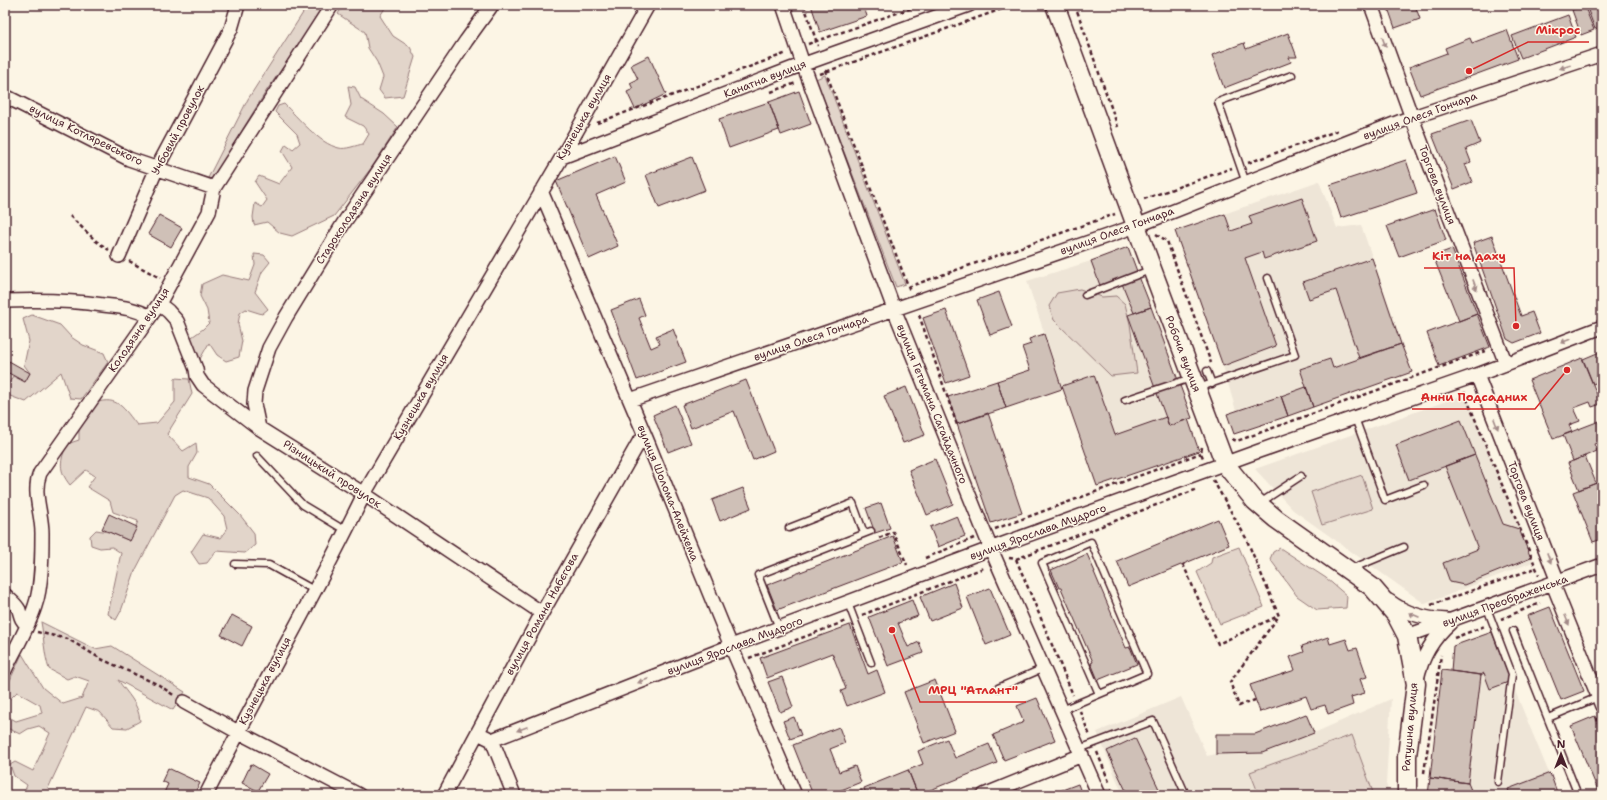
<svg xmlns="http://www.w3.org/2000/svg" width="1607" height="800" viewBox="0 0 1607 800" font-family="'Shantell Sans',sans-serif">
<rect width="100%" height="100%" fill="#fcf5e5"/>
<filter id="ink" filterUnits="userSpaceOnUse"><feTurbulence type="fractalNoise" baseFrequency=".025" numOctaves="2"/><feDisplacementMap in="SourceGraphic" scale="8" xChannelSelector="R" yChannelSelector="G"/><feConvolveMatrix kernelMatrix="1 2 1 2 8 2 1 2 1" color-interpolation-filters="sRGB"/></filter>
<g filter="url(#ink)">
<path fill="#eee5d7" d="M1319 181 1337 228 1361 225 1412 372 1234 434 1227 414 1236 411 1223 366 1175 231Z
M1128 247 1192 418 1169 426 1115 435 1094 375 1062 386 1027 281 1091 261Z
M1466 394 1533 562 1425 604 1293 510 1255 469Z
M1492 632 1511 681 1558 795H1428L1442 670 1451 671 1453 646Z
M1181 697 1207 756 1216 754 1262 753 1314 733 1391 699 1386 784 1390 795H1123L1097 732Z"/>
<path fill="#e2d5ca" stroke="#967a7a" d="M308 5H326L267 90 212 179 208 178 248 99Z
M343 5H387L380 16 393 36 410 47 415 57 403 96 385 98 379 90 383 77 377 62 368 48 365 32 338 14Z
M825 75 905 284 896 287 816 79Z
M348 86 355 87 361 99 384 114 398 127 372 167 334 216 292 236 280 233 267 222 254 225 253 217 255 203 262 207 267 200 255 182 259 176 279 184 292 167 282 151 286 144 293 149 300 143 297 134 275 112 278 106 284 104C298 117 319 144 339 148 345 150 357 145 363 144L369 134 363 126 345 117 351 105Z
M254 254 264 255 270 262 262 272 255 292 268 309 262 314 246 309 240 313 238 324 242 341 239 357 226 361 217 355 209 343 200 359 191 350 189 339 203 329 209 323 207 310 200 296 202 284 222 275 249 281 255 265Z
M1080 289 1102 297 1116 296 1125 304 1130 324 1137 373 1111 376 1054 320 1049 306 1057 293Z
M32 315 60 325 71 337 83 345 104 353 108 362 81 399 70 398 61 372 26 402 10 396 6 388 13 376 25 382 30 373 24 365 29 341 23 319Z
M175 378 189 379 192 394 167 434 183 451 196 443 197 453 189 467V477L209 484 240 515 254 533 255 545 245 553 216 551 207 563 199 564 191 552 203 534 220 538 227 529 224 516 208 498 183 490 175 495 135 571 121 611 116 620 108 614 121 553 112 547 100 548 91 545 90 536 96 530 109 532 130 541 138 521 113 512 110 501 87 487 95 476 86 470 70 485C58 470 60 461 67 444L79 440V428L95 403C118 395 124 409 137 425L157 423 175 402Z
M1362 475 1373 509 1322 525 1311 492Z
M1239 547 1264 607 1220 624 1197 572 1211 563 1212 557Z
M1280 548 1326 578 1347 596 1346 608 1317 610 1297 596 1270 559 1273 552Z
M41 622 95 649 112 646 185 692 173 710 118 680C128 695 138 702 140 721L127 728 113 727 100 712 86 707 45 795H23L27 785 14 776 10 765 15 762 33 771 50 733 39 726 28 729 20 734 9 729 5 725V715L16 721 42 713 40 705 17 692 11 698 5 697V691L22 654 43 688 63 704 82 698 89 681 75 676 67 679 49 669C44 654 44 638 41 622Z
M1352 735 1374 795H1259L1250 772Z"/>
<path fill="#cfc0b7" stroke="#4a1f2b" d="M811 5H863L867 16 820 32Z
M1387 5H1415L1420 19 1395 28Z
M1584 5 1594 30 1581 35 1572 10Z
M1586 5H1602V26L1595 29Z
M1568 15 1576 37 1521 58 1512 36Z
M1507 30 1518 59 1420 95 1409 67 1447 53 1445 48 1470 38 1472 43Z
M1288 33 1297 57H1289L1291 62 1224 88 1212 55 1244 43 1246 49Z
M649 56 666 94 635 109 627 92 633 89 630 83 638 79 631 65Z
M799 91 811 124 781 135 769 102Z
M769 102 779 130 729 148 719 119Z
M1471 120 1480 143 1466 149 1471 162 1465 164 1472 182 1454 189 1432 134Z
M615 156 626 182 596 195 618 246 589 259 556 181Z
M692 157 705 190 659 208 646 175Z
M1406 160 1417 193 1341 218 1330 185Z
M1302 198 1317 241 1264 259 1262 252 1245 258 1276 346 1223 366 1175 231 1225 214 1231 231 1252 224 1249 216Z
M1435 209 1446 240 1399 257 1387 226Z
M159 215 182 228 171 247 148 234Z
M1492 236 1521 316 1532 312 1540 333 1514 343 1507 339 1473 243Z
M1128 247 1138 274 1101 288 1091 261Z
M1452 249 1477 314 1459 321 1433 256Z
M1372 258 1401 344 1359 358 1336 290 1309 299 1303 282Z
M1138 274 1151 307 1134 313 1121 281Z
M999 292 1012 327 990 335 977 300Z
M639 299 645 315 639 318 651 348 660 344 656 336 673 329 686 362 637 380 611 310Z
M1151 307 1192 418 1169 426 1128 315Z
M946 310 969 375 946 383 923 318Z
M1477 314 1490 347 1439 366 1427 333Z
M1044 334 1062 389 1006 408 997 381 1030 370 1022 347 1031 344 1029 339Z
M1401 344 1412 372 1313 407 1300 369 1330 359 1333 368Z
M1602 351V380L1593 384 1583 359Z
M1582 358 1601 404 1592 407 1590 402 1574 408 1580 421 1569 425 1572 432 1553 439 1529 380Z
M9 361 30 373 25 382 5 371Z
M1094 375 1115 435 1166 417 1169 426 1188 419 1199 451 1097 486 1062 386Z
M746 380 774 451 753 460 734 411 691 428 682 405Z
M997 381 1006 408 957 424 948 397Z
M906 387 925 435 903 443 884 396Z
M1306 387 1313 407 1288 416 1281 396Z
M1281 396 1288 416 1234 434 1227 414Z
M675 405 691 443 668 452 653 415Z
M988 413 1022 513 991 523 957 424Z
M1461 420 1475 455 1409 480 1396 445Z
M1602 420V441L1594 444 1597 451 1573 461 1563 435Z
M1475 455 1503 524 1519 529 1531 558 1464 585 1450 582 1443 563 1478 549 1445 466Z
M1585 456 1596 483 1579 490 1568 463Z
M935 459 953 504 927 515 909 470Z
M1602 481V539L1593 542 1573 492Z
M743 488 751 508 720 521 712 500Z
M881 503 890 528 875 533 866 508Z
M109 514 137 527 130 541 102 529Z
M957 516 965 536 938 547 930 527Z
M1218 519 1229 545 1128 587 1117 561Z
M893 536 903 562 777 610 767 585Z
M1087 554 1095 572H1094L1126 648 1130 647 1137 664 1098 680 1091 663 1093 662 1061 588H1059L1051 570Z
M954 583 963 608 930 621 920 597Z
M990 588 1010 635 986 645 967 597Z
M912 600 918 616 898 623 908 647 919 642 923 653 888 666 869 617Z
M1550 607 1584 691 1561 700 1527 616Z
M232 615 252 626 242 646 221 635Z
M850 625 868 674 877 670 885 692 847 706 841 691 846 689 832 653 767 678 760 658Z
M1492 632 1511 681 1490 689 1484 673 1481 675 1451 671 1453 646Z
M1328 637 1330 644 1346 639 1350 650 1357 648 1367 677 1360 679 1365 693 1351 697 1353 705 1328 714 1325 705 1311 709 1306 696 1260 712 1250 685 1295 670 1290 657 1304 652 1302 646Z
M1442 670 1481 675 1468 783 1430 778Z
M782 677 793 707 780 712 768 682Z
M935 680 955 731 924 743 904 692Z
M1037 698 1055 740 1004 760 993 735 1024 722 1017 706Z
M1306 714 1314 733 1262 753 1216 754V734H1255Z
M1595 716 1602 734V795H1600L1571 726Z
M794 717 801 735 790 739 783 721Z
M839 727 845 743 830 749 839 772 855 766 861 782 829 795H813L793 745Z
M1135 738 1159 789 1147 795H1128L1107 751Z
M947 739 955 758 989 744 997 763 918 795 908 770 923 764 918 751Z
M251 764 268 774 258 791 242 783Z
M168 768 200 783 194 795H163L168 784 162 781Z
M908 770 918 795H866L864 788Z
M1550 773 1558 795H1510L1508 789Z
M1430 778 1468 783 1473 795H1428Z
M1078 784 1082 795H1049Z
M862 790 863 795H850Z"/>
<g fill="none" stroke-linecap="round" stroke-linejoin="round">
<defs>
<path id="lane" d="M1246 183 1218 102 1292 75
M1085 295 1150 270
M1207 371 1212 384
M1198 388 1295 355 1268 278
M1125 400 1191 378
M1355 418 1385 500 1424 485
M257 456 303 505 346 531
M1260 503 1301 476
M789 528 853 503 864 533
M235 564 269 565 314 590
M1351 569 1404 547
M848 603 871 663
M1487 608 1512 674 1498 782
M779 628 758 575 871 531
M1513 631 1578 795
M998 688 1044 668
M1062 710 1147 674 1091 542 1042 563 1099 694
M1548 718 1598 697
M1079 749 1153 721 1186 795"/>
<path id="street" d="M783 5 803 64 894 309 991 549 1099 795
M1371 5 1412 118 1506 364
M5 96 129 159 214 188
M562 157 793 68 969 5
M541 191 646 438 731 646 795 795
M119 256 157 168 231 29 238 5
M5 301C38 300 70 300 103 305 120 307 135 308 150 317
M159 304 168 311 177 321 196 369 197 376 203 385 259 428 364 494 542 613
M1477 375 1558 582
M630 400 1136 226 1404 120 1602 54
M259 428 254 404 255 391 269 348 286 317 343 224 466 41 492 5
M1553 584 1602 706
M5 595C10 600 16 604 19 610 21 617 21 620 27 625
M1389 601C1406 614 1425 619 1447 620
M1407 636 1602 565
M5 670C15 649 28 628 35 606 42 587 42 554 42 533 42 512 32 493 40 473L159 304 209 212 214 188 332 5
M1417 679C1422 656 1432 639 1450 623
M184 702 238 732 359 795
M478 733 492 740 731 646 1003 544 1259 451 1477 375 1602 327
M492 740 514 795
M206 795C257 694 315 596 364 494L562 157 648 5
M444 795 542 613 639 442 646 438
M984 795 1082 755"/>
<path id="secondary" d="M1055 5 1152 269 1225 464 1255 501 1276 519 1372 587 1396 615 1407 636 1416 684 1407 756V795"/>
</defs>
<use href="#lane" stroke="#4a1f2b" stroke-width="9"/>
<use href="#street" stroke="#4a1f2b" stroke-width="16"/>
<use href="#secondary" stroke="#4a1f2b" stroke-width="21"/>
<path stroke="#4a1f2b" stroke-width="2.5" stroke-dasharray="4 3" stroke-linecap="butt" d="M804 5 818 46
M1075 5 1118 127
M808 44 920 5
M825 70 910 291
M820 74 1013 5
M771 92 796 83
M597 123 787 53
M1248 163 1339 130
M1144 199 1232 168
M70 216 96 241 109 250
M1156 234 1167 241 1211 363
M129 261 160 278
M908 287 1115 214
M919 315 957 425
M1464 392 1539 575
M1232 439 1237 441 1488 350
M1202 447 1201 453 1203 458
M1213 480 1246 538 1279 616 1230 682 1239 706 1255 700
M995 529 1201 453
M879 538 893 532 907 565
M925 558 974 538
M1009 558 1016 559 1195 490
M1016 559 1073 695
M1183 564 1218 644 1278 616
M1431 605 1536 568
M862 615 986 567
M1501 619 1540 603
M37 632 68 639 101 659 159 685 175 696
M1454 638 1485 626
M749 658 846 621
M1080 711 1090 736
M1597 718 1602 731
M1097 752 1110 784
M1424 773 1441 655
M1112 789 1115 795"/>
<use href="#lane" stroke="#fcf5e5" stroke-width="6"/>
<use href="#street" stroke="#fcf5e5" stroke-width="13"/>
<use href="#secondary" stroke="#fcf5e5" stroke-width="18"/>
</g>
<defs><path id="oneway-solid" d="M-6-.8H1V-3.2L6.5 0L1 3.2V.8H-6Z"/></defs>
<g fill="#a38a88">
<use href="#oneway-solid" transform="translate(1384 42) rotate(70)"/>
<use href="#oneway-solid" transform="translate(1565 67) rotate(162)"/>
<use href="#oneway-solid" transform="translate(1475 285) rotate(69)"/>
<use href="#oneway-solid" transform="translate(1566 341) rotate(159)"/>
<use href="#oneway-solid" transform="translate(1496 424) rotate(69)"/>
<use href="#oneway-solid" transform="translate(1549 558) rotate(69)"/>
<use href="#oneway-solid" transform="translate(1414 615) rotate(-157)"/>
<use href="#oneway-solid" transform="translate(1567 620) rotate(68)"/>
<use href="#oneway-solid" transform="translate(643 681) rotate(159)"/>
<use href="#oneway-solid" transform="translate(522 729) rotate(159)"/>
</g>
</g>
<g text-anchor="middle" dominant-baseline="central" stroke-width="3" stroke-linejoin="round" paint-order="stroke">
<g font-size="11" fill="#4a1f2b" stroke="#fcf5e5">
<text transform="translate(765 79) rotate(-21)">Канатна вулиця</text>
<text transform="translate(1420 116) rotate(-20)">вулиця Олеся Гончара</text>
<text transform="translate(584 117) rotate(-60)">Кузнецька вулиця</text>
<text transform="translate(178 130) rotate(-62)">Учбовий провулок</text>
<text transform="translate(86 135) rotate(26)">вулиця Котляревського</text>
<text transform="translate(1437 185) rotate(69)">Торгова вулиця</text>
<text transform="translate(354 209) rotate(-57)">Староколодязна вулиця</text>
<text transform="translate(1117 231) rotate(-20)">вулиця Олеся Гончара</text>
<text transform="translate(139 330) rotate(-56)">Колодязна вулиця</text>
<text transform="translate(811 338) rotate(-19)">вулиця Олеся Гончара</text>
<text transform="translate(1183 354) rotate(69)">Робоча вулиця</text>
<text transform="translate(421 397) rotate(-60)">Кузнецька вулиця</text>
<text transform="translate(932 404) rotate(68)">вулиця Гетьмана Сагайдачного</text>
<text transform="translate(332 474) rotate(33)">Різницький провулок</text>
<text transform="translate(668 493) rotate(68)">вулиця Шолома-Алейхема</text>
<text transform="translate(1526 501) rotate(69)">Торгова вулиця</text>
<text transform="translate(1038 532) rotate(-20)">вулиця Ярослава Мудрого</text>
<text transform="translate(1505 601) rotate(-20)">вулиця Преображенська</text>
<text transform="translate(542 614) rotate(-61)">вулиця Романа Набєгова</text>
<text transform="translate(735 646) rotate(-21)">вулиця Ярослава Мудрого</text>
<text transform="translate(265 681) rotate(-62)">Кузнецька вулиця</text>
<text transform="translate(1410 727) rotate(-85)">Ратушна вулиця</text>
</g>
</g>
<path fill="none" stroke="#d62828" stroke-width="1.5" d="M1469 71L1528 42H1589M1516 326L1514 268H1424M1567 370L1535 409H1412M892 630L920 702H1026"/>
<g fill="#d62828" stroke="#fcf5e5" stroke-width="1.5">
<circle cx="1469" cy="71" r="4"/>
<circle cx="1516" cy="326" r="4"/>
<circle cx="1567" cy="370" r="4"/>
<circle cx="892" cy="630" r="4"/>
</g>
<g font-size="12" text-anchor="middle" font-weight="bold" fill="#d62828" stroke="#fcf5e5" stroke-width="3" stroke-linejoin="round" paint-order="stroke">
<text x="1558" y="34">Мікрос</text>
<text x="1469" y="260">Кіт на даху</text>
<text x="1474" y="401">Анни Подсадних</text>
<text x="973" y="694">МРЦ "Атлант"</text>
</g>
<rect width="1607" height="800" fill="none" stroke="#fcf5e5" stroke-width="20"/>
<rect x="10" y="10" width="1587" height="780" fill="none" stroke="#4a1f2b" stroke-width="1.5" filter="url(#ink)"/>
<g transform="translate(1561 754)" stroke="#fcf5e5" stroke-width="3" paint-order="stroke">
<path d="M0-3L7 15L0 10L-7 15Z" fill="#4a1f2b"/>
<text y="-6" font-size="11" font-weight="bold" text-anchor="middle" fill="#4a1f2b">N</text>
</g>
</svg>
